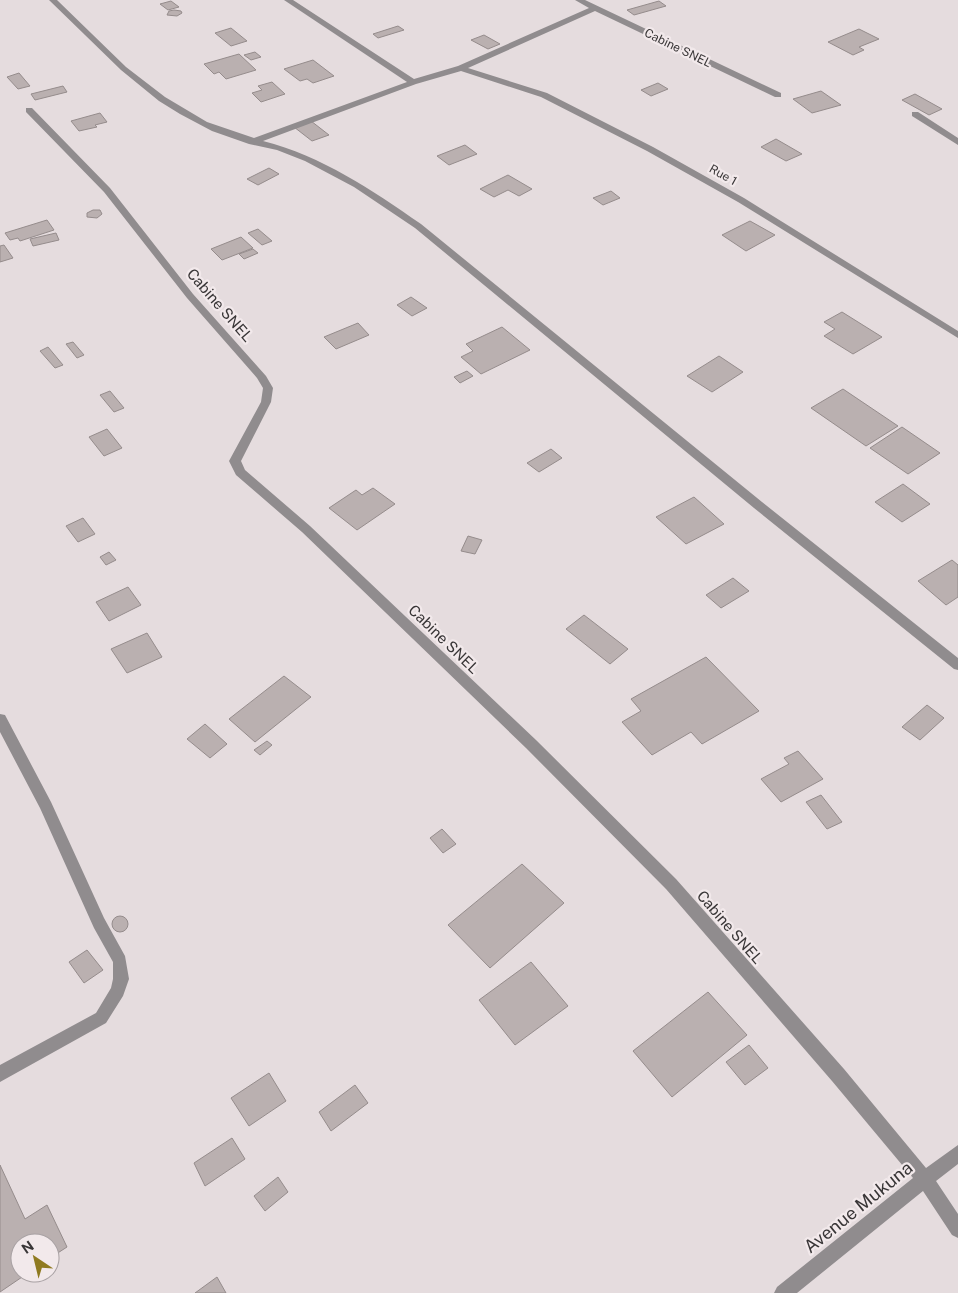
<svg xmlns="http://www.w3.org/2000/svg" width="958" height="1293" viewBox="0 0 958 1293" font-family="'Public Sans',sans-serif">
<rect width="100%" height="100%" fill="#e5dcde"/>
<path fill="#bab0b0" stroke="#958c8c" d="M171 1 179 7 168 10 160 4Z
M659 1 666 6 634 15 627 10Z
M174 10 181 11 182 13 177 16 167 15 169 11Z
M398 26 404 30 378 38 373 34Z
M231 28 247 41 231 46 215 33Z
M859 29 879 39 859 47 864 50 853 55 828 42Z
M484 35 500 44 488 49 471 40Z
M255 52 261 57 251 60 244 55Z
M239 54 256 70 226 79 219 72 214 74 204 64Z
M313 60 334 76 313 83 307 79 300 81 284 69Z
M19 73 30 86 18 89 7 77Z
M272 82 285 94 261 102 252 93 262 90 258 86Z
M658 83 668 89 651 96 641 90Z
M63 86 67 92 35 100 31 94Z
M821 91 841 105 812 113 793 99Z
M915 94 942 109 929 115 902 100Z
M100 113 107 122 95 125 97 127 79 131 71 121Z
M311 121 329 135 312 141 294 127Z
M776 139 802 154 786 161 761 147Z
M465 145 477 154 449 165 437 156Z
M269 168 279 174 258 185 247 179Z
M508 175 532 189 519 196 508 190 494 197 480 189Z
M611 191 620 198 603 205 593 198Z
M93 210H100L102 214 97 218 87 217V213Z
M47 220 54 230 20 241 18 238 10 240 5 233Z
M750 221 775 235 746 251 722 235Z
M258 229 272 241 262 245 248 233Z
M56 233 59 240 33 246 30 239Z
M241 237 253 248 222 260 211 249Z
M4 245 13 258 0 262V246Z
M253 249 258 253 244 259 239 254Z
M411 297 427 308 412 316 397 305Z
M842 312 882 337 853 354 824 336 835 329 824 322Z
M358 323 369 335 336 349 324 337Z
M502 327 530 350 481 374 461 357 473 351 466 344Z
M73 342 84 355 77 358 66 344Z
M48 347 63 365 55 368 40 351Z
M719 356 743 372 712 392 687 376Z
M467 371 473 376 460 383 454 377Z
M843 389 898 426 866 446 811 408Z
M110 391 124 408 114 412 100 395Z
M902 427 940 453 908 474 870 448Z
M107 429 122 448 104 456 89 437Z
M551 449 562 458 539 472 527 463Z
M903 484 930 504 902 522 875 502Z
M373 488 395 504 357 530 329 508 356 490 362 495Z
M694 497 724 524 686 544 656 517Z
M83 518 95 534 78 542 66 526Z
M468 536 482 540 475 554 461 551Z
M109 552 116 560 106 565 100 557Z
M952 560 958 565V597L946 605 918 581Z
M733 578 749 591 721 608 706 595Z
M128 587 141 605 109 621 96 602Z
M584 615 628 649 610 664 566 629Z
M147 633 162 657 127 673 111 649Z
M706 657 759 711 702 744 691 732 652 755 622 722 641 711 631 699Z
M284 676 311 697 255 742 229 719Z
M927 705 944 718 920 740 902 727Z
M205 724 227 744 210 758 187 739Z
M267 741 272 745 260 755 254 750Z
M798 751 823 779 781 802 761 779 789 764 784 758Z
M821 795 842 822 827 829 806 802Z
M442 829 456 844 443 853 430 838Z
M522 864 564 903 490 968 448 925Z
M112 924a8 8 0 1 1 16 0a8 8 0 1 1-16 0Z
M87 950 103 970 84 983 69 962Z
M531 962 568 1006 515 1045 479 1000Z
M708 992 747 1035 672 1097 633 1051Z
M749 1045 768 1068 745 1085 726 1062Z
M269 1073 286 1101 249 1126 231 1098Z
M355 1085 368 1103 331 1131 319 1112Z
M232 1138 245 1159 205 1186 194 1163Z
M0 1165 25 1219 47 1205 67 1247 50 1258V1243H20V1273H28L0 1292Z
M278 1177 288 1192 265 1211 254 1196Z
M217 1277 226 1293H195Z"/>
<g fill="none" stroke-linecap="round" stroke-linejoin="round">
<path fill="#908c8e" fill-rule="evenodd" d="M49 0H57L126 67 165 97 207 122 254 138 407 82 284 0H293L414 79 458 66 589 8 575 0H585L781 93V97H775L595 11 468 68 547 93 653 147 744 198 958 331V338L738 202 647 151 541 97 461 71 416 84 263 141C322 156 372 190 421 224L762 502 958 658V670L954 669 754 508 415 228 354 187 305 161 277 150 249 144 212 131 180 114 159 101 121 70Z
M26 108H32L110 188 193 294 266 376 273 388 271 402 241 461 245 470 310 526 536 740 676 879 844 1069 926 1168 958 1145V1164L936 1181 958 1214V1238L952 1235 923 1191 797 1293H774L777 1287 913 1178 832 1081 666 889 526 748 302 532 236 475 229 461 261 402 263 388 257 378 187 298 104 192 26 112Z
M912 112H918L958 138V145L912 116Z
M0 714 5 715 51 802 104 918 125 956 129 979 123 996 106 1023 0 1082V1065L96 1013 111 988 113 979V962L94 928 40 808 0 732Z"/>
</g>
<g text-anchor="middle" dominant-baseline="central" stroke-width="4.5" stroke-linejoin="round" paint-order="stroke">
<g font-size="12" fill="#393637" stroke="#f2e9eb">
<text transform="translate(678 48) rotate(26)">Cabine SNEL</text>
<text transform="translate(723 175) rotate(29)">Rue 1</text>
</g>
<g font-size="15" fill="#393637" stroke="#f2e9eb">
<text transform="translate(220 305) rotate(49)">Cabine SNEL</text>
<text transform="translate(444 639) rotate(44)">Cabine SNEL</text>
<text transform="translate(730 927) rotate(49)">Cabine SNEL</text>
</g>
<g font-size="18" fill="#393637" stroke="#f2e9eb">
<text transform="translate(858 1207) rotate(-39)">Avenue Mukuna</text>
</g>
</g>
<g transform="translate(35 1258) rotate(325)"><circle r="24" fill="#f2e9eb" stroke="#a8a1a3"/>
<path d="M0-4L9 19L0 12L-9 19Z" fill="#8f7a20"/>
<text y="-8" font-size="14" font-weight="bold" text-anchor="middle" fill="#393637">N</text>
</g>
</svg>
